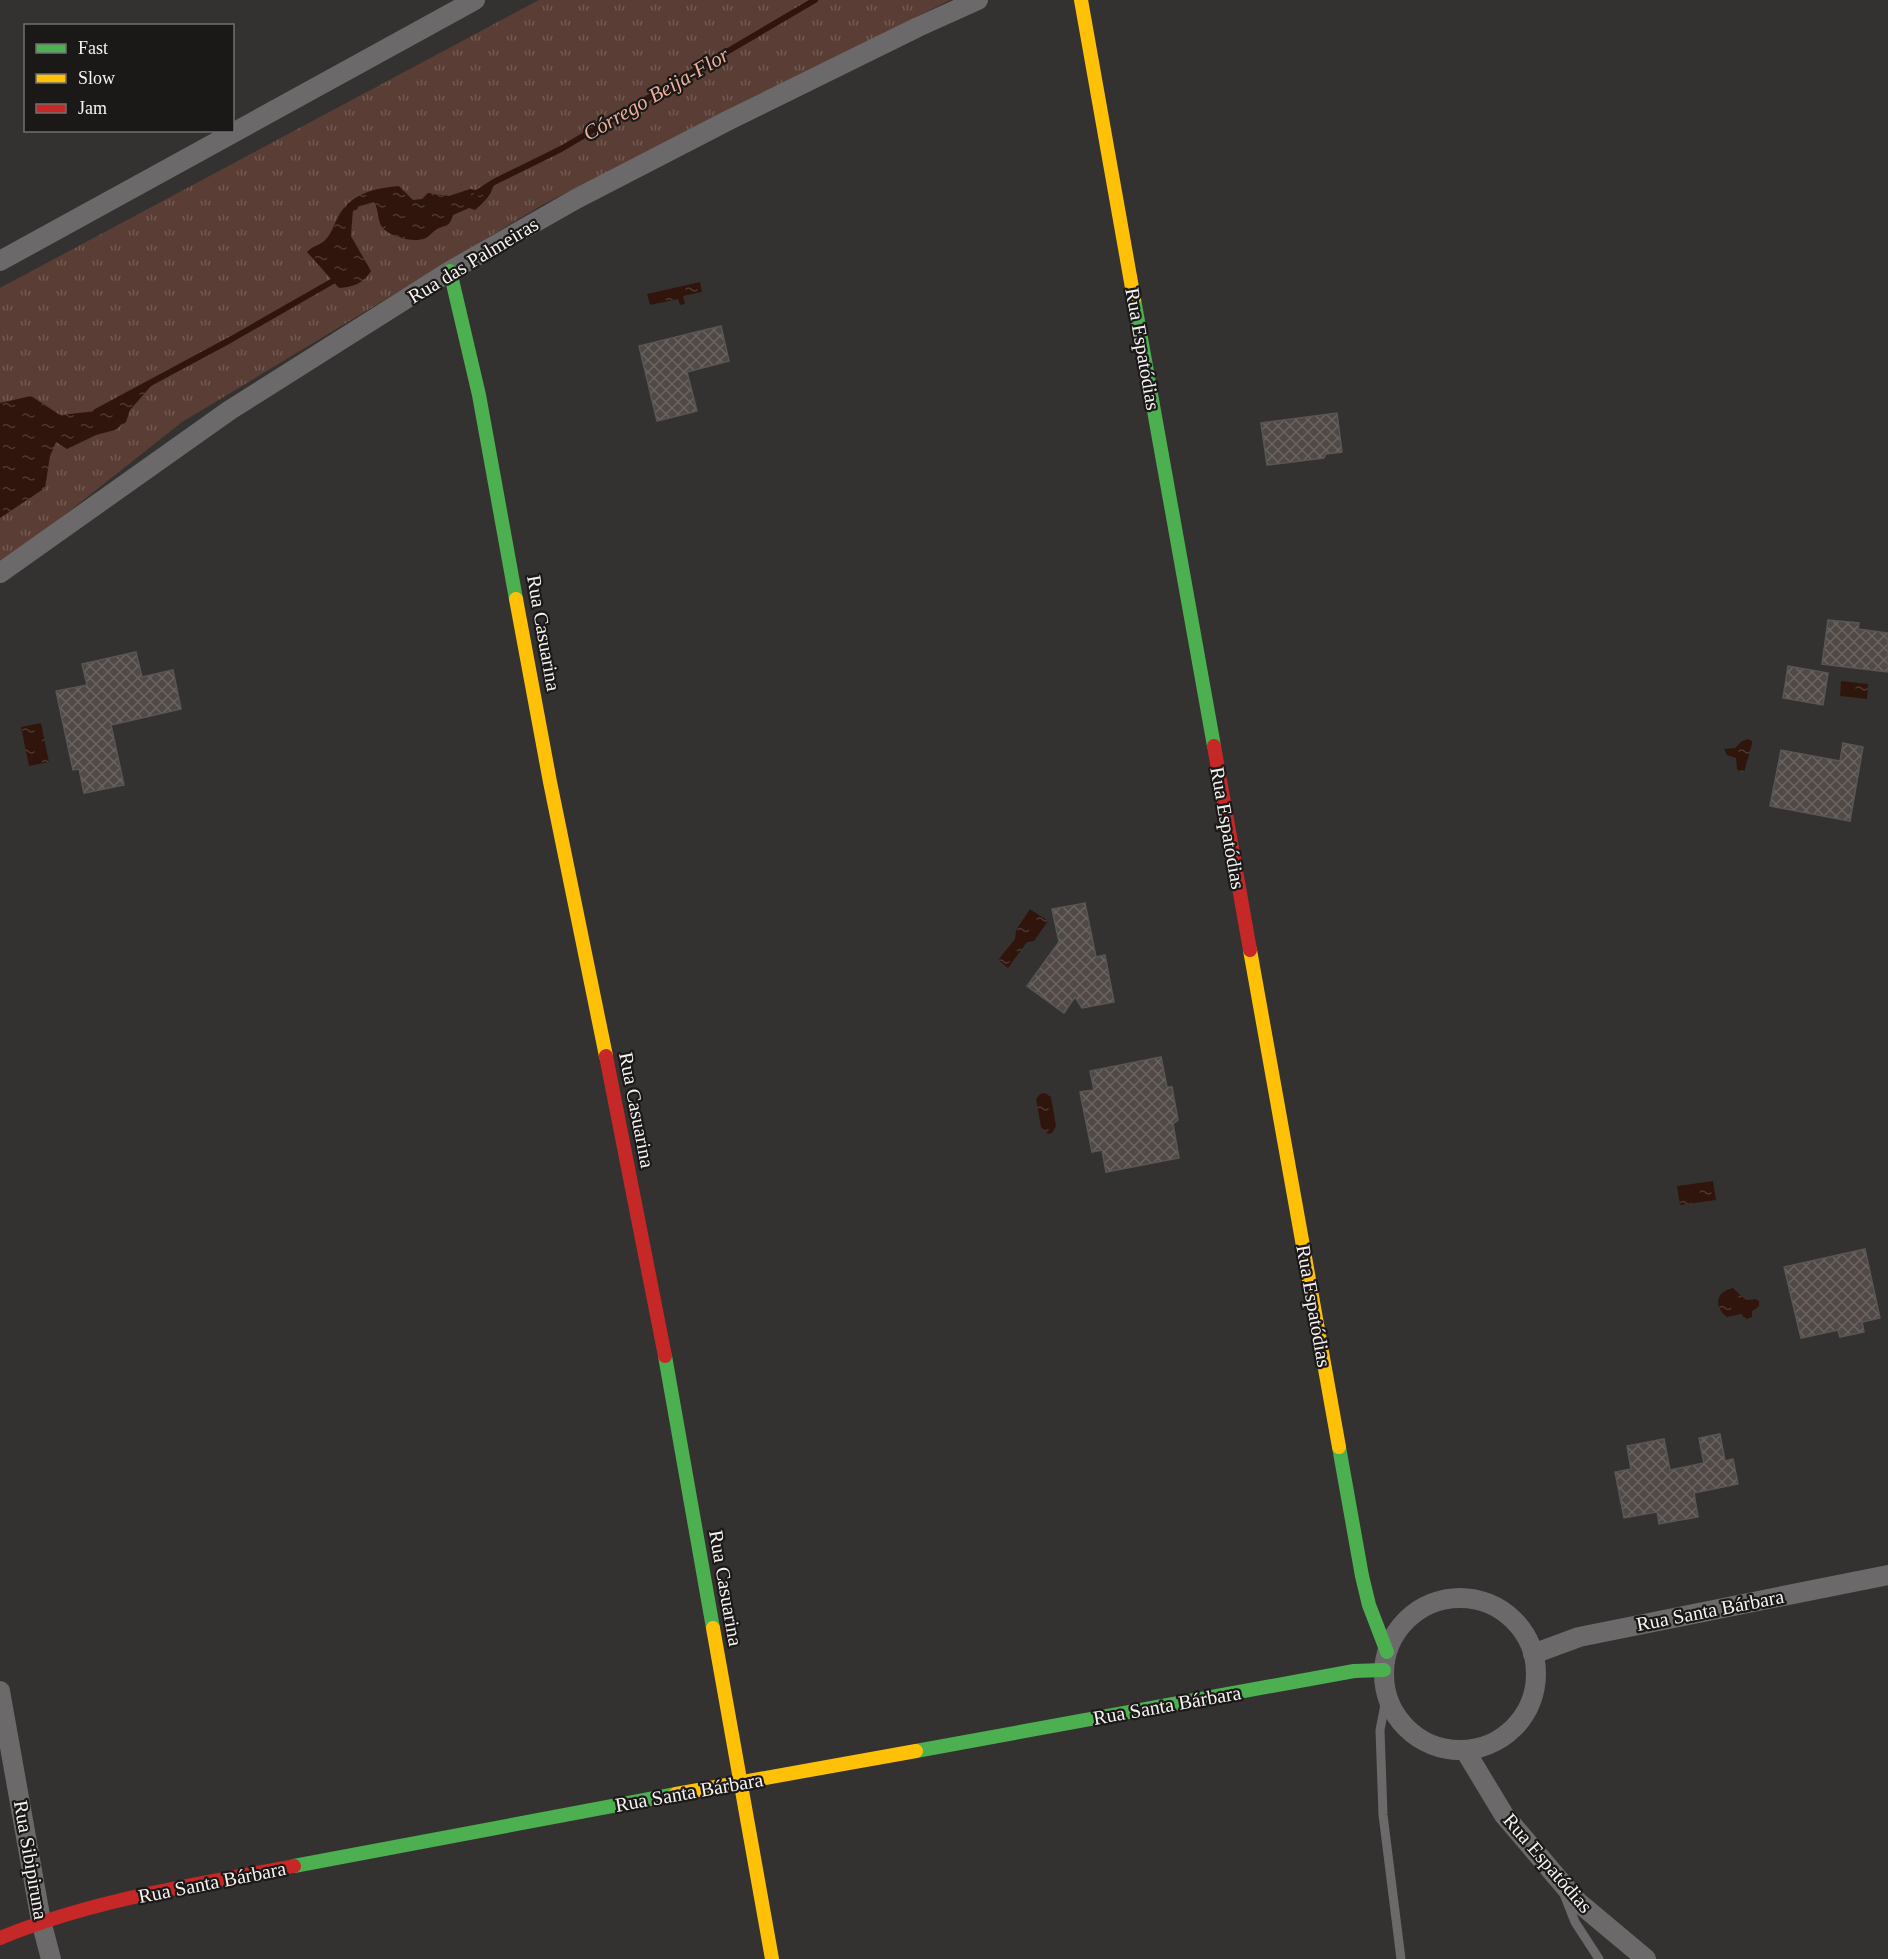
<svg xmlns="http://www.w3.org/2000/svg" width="1888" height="1959" viewBox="0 0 1888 1959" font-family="'Times New Roman',serif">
<defs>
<pattern id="park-tufts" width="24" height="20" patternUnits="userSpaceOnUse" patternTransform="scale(1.5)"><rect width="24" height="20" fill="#5a3e35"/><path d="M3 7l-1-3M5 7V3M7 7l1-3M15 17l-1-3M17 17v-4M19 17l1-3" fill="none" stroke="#725a53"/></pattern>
<pattern id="water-ripples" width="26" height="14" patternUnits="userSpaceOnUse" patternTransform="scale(1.5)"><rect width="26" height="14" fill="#2f150c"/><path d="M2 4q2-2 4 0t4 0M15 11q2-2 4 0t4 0" fill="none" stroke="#4e3830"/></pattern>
<pattern id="building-cross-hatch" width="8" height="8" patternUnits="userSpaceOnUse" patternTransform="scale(1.5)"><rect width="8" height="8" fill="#514946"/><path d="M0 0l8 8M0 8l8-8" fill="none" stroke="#6b6461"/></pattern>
</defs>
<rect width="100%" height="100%" fill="#343230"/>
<path fill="url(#park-tufts)" d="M539 0H950L542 205 182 422 0 566V288Z"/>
<path fill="url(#water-ripples)" d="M494 182C493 194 484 202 475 210L469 208 453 215C449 228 447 224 437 229 433 231 430 236 426 238 414 243 396 238 386 231 376 224 380 211 374 202L350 209 346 220 348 231 371 271C363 284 353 287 339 288L307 252C313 246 317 246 323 242 330 237 334 225 338 217 350 194 374 188 399 186L413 200 422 199 428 193 449 196 470 189 482 191Z
M700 282 702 292 683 296 685 304 680 305 678 299 650 305 647 294Z
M158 378 130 410 126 422 115 430 96 435 67 449 56 442 50 456 45 488 0 518V403L31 396 60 415 97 411Z
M1841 681 1868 684 1867 699 1840 696Z
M41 723 49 762 29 766 21 727Z
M1748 739 1752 741V744L1744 772H1740L1737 769 1736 758 1727 755 1724 749 1735 748 1742 741Z
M1030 909 1048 921 1034 941 1027 942 1008 968 998 960 1015 939 1016 930Z
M1045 1093 1051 1097 1056 1126 1052 1133 1048 1134 1041 1127 1036 1099 1040 1094Z
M1713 1181 1716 1200 1680 1205 1677 1186Z
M1733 1288C1740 1294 1745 1302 1755 1299L1759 1301V1307L1752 1311V1317L1746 1319 1741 1314 1727 1317C1713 1307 1716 1291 1733 1288Z"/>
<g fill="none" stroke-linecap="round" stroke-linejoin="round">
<path stroke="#2f150c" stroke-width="6" d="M477 193 494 182 561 149 815 0
M348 235 350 209 355 207
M96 412 230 340 333 281 337 276"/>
</g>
<path fill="url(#building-cross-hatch)" stroke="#595756" stroke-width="1.5" d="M721 326 729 361 687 372 697 411 657 421 639 346Z
M1337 413 1342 452 1326 454 1324 458 1267 465 1261 423Z
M1828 620 1859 623 1858 629 1888 633V672L1822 664Z
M136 652 142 677 173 670 181 709 111 725 124 785 84 793 79 769 73 770 56 691 87 685 82 664Z
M1788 666 1828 673 1823 705 1783 698Z
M1843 743 1863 747 1850 821 1770 806 1781 750 1840 761Z
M1085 903 1096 957 1105 955 1114 1002 1082 1008 1075 997 1064 1013 1027 986 1059 942 1052 909Z
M1161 1057 1167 1087H1172L1178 1120 1173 1124 1179 1158 1106 1172 1102 1150 1092 1152 1080 1092 1094 1090 1090 1071Z
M1865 1249 1880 1318 1862 1322 1864 1332 1840 1337 1838 1330 1801 1338 1784 1267Z
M1720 1434 1725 1461 1733 1459 1738 1484 1694 1493 1698 1517 1659 1524 1657 1512 1624 1518 1615 1472 1631 1469 1627 1446 1664 1439 1670 1470 1704 1463 1699 1438Z"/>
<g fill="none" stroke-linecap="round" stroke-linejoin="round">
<path stroke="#6b6969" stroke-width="9" d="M1387 1694 1380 1730 1383 1815 1401 1959
M1564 1894 1575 1922 1599 1959"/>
<path stroke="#6b6969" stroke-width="20" d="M0 261 475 0
M0 573 230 410 450 271 576 199 729 120 918 27 978 0
M1384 1674a76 76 0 1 1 152 0a76 76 0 1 1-152 0Z
M1533 1654 1579 1637 1888 1575
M0 1691 41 1921 51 1959
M1466 1752 1504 1815 1578 1902 1646 1959"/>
<path stroke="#4caf50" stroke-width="14" d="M450 271 479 395 516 599
M1134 299 1214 746
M665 1356 713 1628
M1339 1447 1362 1576 1369 1605 1387 1652
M916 1751 1354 1671 1384 1670
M294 1866 676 1794"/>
<path stroke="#ffc107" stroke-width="14" d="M1081 0 1134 299
M516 599 550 782 606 1056
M1250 950 1339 1447
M713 1628 772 1959
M676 1794 916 1751"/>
<path stroke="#c62828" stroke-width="14" d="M1214 746 1250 950
M606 1056 665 1356
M0 1938C94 1899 195 1885 294 1866"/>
</g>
<g text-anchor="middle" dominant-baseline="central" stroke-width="4.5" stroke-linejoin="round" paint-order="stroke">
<g font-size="20" fill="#f5f2f1" stroke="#1b1918">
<text transform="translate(473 260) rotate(-31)">Rua das Palmeiras</text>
<text transform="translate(1143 349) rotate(80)">Rua Espatódias</text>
<text transform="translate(544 633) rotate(80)">Rua Casuarina</text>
<text transform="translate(1228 828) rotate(80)">Rua Espatódias</text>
<text transform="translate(637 1110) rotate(79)">Rua Casuarina</text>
<text transform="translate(1314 1306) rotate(80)">Rua Espatódias</text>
<text transform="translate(726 1588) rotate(80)">Rua Casuarina</text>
<text transform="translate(1710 1610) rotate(-11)">Rua Santa Bárbara</text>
<text transform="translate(1167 1705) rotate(-10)">Rua Santa Bárbara</text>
<text transform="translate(689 1792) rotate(-10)">Rua Santa Bárbara</text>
<text transform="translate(31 1860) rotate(80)">Rua Sibipiruna</text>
<text transform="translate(1548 1863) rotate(49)">Rua Espatódias</text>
<text transform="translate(212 1882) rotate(-11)">Rua Santa Bárbara</text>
</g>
<g font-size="21" font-style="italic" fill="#efb09a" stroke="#1b1918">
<text transform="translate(656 94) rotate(-30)">Córrego Beija-Flor</text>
</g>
</g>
<rect x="24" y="24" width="210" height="108" fill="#1b1918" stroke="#72706f" stroke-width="1.5"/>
<rect x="36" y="44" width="30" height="9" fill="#4caf50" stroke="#72706f" stroke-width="1.5"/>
<text x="78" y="54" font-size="18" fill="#f5f2f1">Fast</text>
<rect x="36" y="74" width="30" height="9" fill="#ffc107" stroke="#72706f" stroke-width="1.5"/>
<text x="78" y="84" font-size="18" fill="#f5f2f1">Slow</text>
<rect x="36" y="104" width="30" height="9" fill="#c62828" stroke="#72706f" stroke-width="1.5"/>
<text x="78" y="114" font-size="18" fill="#f5f2f1">Jam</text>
</svg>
